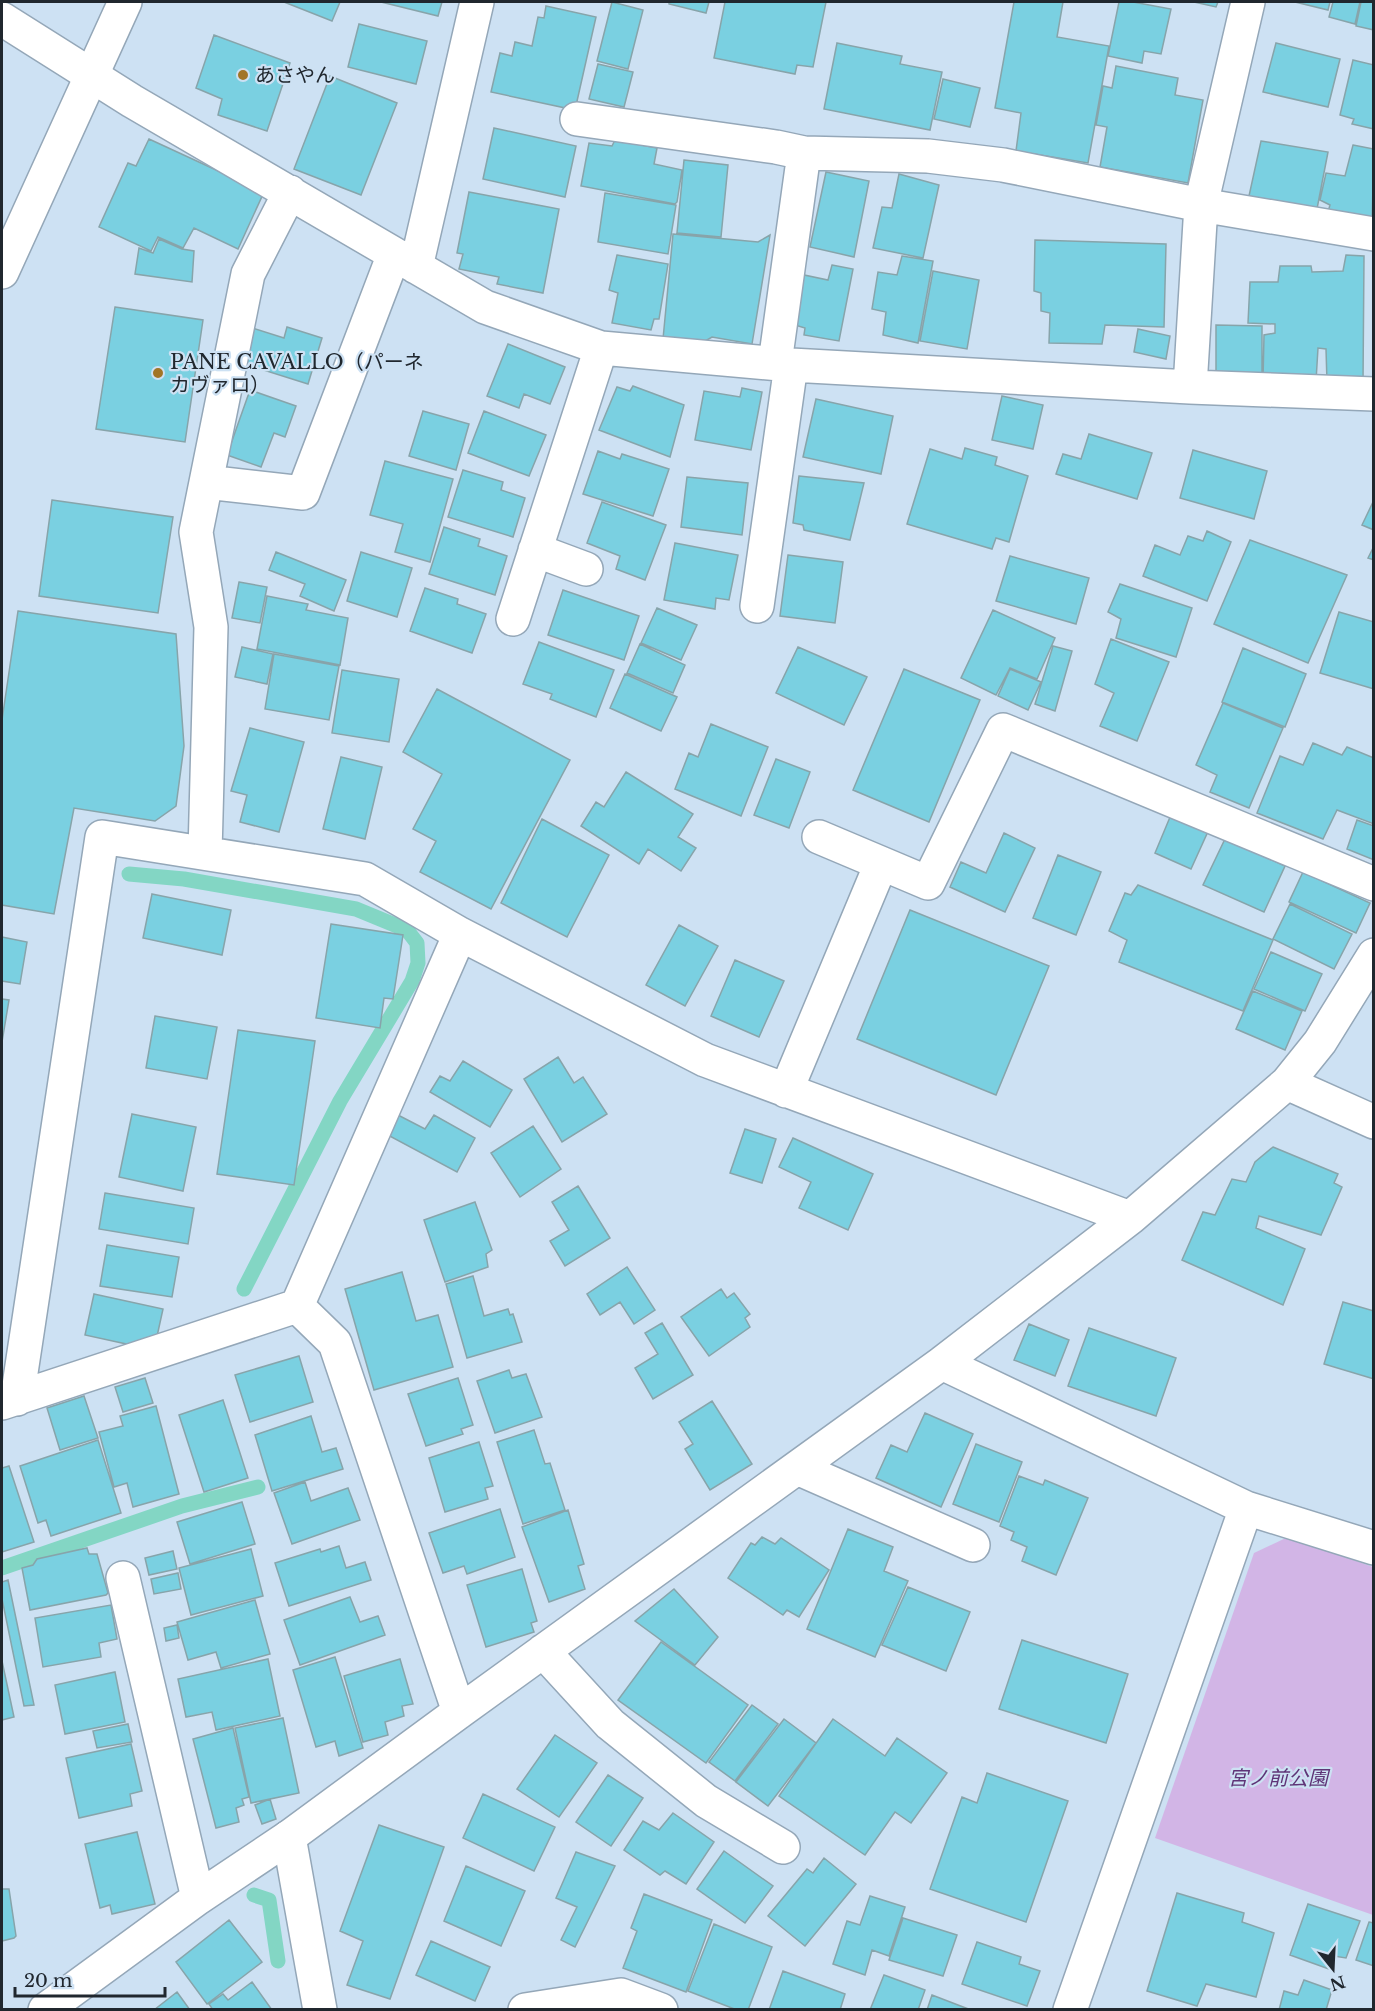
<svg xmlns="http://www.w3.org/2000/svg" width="1375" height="2011" viewBox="0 0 1375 2011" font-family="'Libre Baskerville','Noto Sans JP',serif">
<rect width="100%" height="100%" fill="#cde1f3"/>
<path fill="#d2b5e6" d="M1288 1537 1373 1567V1915L1155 1838 1254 1553Z"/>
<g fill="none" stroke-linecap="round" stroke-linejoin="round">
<path stroke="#83d6c4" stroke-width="15" d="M129 874 184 879 356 909 407 930 417 943 418 963 412 981 340 1101 244 1289
M2 1568 182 1506 258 1487
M254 1895 269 1900 278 1961"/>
</g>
<path fill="#7ad0e1" stroke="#87a4aa" stroke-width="1.5" d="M284 2H340L332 21Z
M381 2H442L438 16Z
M612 2 643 10 628 69 597 61Z
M669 2H709L706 13 669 4Z
M725 2H826L813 67 797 65 795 74 714 58Z
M1014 2H1063L1057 37 1109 46 1088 163 1016 151 1021 113 995 108Z
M1119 2H1133L1171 9 1161 54 1144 51 1142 63 1108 56Z
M1194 2H1218L1216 7Z
M1295 2H1330L1328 10Z
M1333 2H1360L1355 24 1329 17Z
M1361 2H1374V30L1356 26Z
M546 6 596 17 575 110 491 92 500 53 512 56 515 42 532 46 538 17 544 18Z
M359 24 427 41 416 84 348 67Z
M214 35 290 63 267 131 218 115 222 99 196 88Z
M837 43 902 56 900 64 942 72 930 130 824 109Z
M1276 43 1340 59 1328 107 1263 92Z
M1353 60 1374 65V129L1352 124 1354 119 1340 115Z
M598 64 633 72 624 107 589 99Z
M1116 66 1178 78 1175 95 1203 100 1188 183 1100 167 1107 127 1096 125 1103 86 1112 88Z
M330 76 397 103 361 195 294 169Z
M943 79 980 88 970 127 934 119Z
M494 128 576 146 565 197 483 179Z
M149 139 264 192 238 249 194 228 183 248 158 237 151 251 99 227 128 163 136 166Z
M615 140 657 148 654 164 682 170 677 202 675 204 581 186 589 143 612 146Z
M1261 141 1328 152 1316 214 1249 196Z
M1353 145 1374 149 1372 223 1328 212 1330 205 1320 200 1326 173 1345 176Z
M684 160 728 165 721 237 677 233Z
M826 172 869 181 854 257 810 247Z
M899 174 939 185 923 258 873 248 882 207 892 208Z
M469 192 559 209 543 293 497 284 499 277 459 269 463 254 457 253Z
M605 193 676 205 668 254 598 242Z
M673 234 758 242 770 235 752 344 712 337 700 344 663 339Z
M159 239 182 249 194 251 192 282 135 274 139 248 153 253Z
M1035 240 1166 244 1164 327 1105 325 1102 344 1049 343 1050 313 1041 311V293L1034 291Z
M617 255 668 264 659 319H654L651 330 612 323 618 293 609 290Z
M1346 255 1364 256 1363 383 1327 382 1326 349 1318 348 1316 381 1263 380 1264 335 1275 333V324L1248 323 1250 282H1278L1280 266H1311L1312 272 1343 271Z
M902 256 933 261 918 343 883 335 886 312 872 309 878 272 897 275Z
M832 265 853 269 839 341 804 335 805 328 795 325 804 275 828 280Z
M933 271 979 280 967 349 920 341Z
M115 307 203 320 185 442 96 429Z
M1216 325 1262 326V380L1216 378Z
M249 327 284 338 287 327 322 338 308 384 238 362Z
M1138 329 1170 336 1166 359 1134 352Z
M508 344 565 367 550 404 524 394 519 408 487 396Z
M633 386 684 405 670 457 599 430 617 387 630 391Z
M742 388 762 392 751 450 695 440 704 391 740 397Z
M250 390 296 406 285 437 274 433 261 467 227 455Z
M1002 396 1043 405 1033 449 992 440Z
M816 399 893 416 881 474 803 457Z
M423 411 469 424 456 470 409 456Z
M484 411 546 435 529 476 468 453Z
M1089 434 1152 453 1137 499 1056 474 1063 454 1081 459Z
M965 448 997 457 995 465 1028 476 1009 542 996 538 992 549 907 524 930 449 962 459Z
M1193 450 1267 471 1254 519 1180 498Z
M598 451 620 459 622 454 669 469 653 516 583 494Z
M385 461 453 479 430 562 395 552 403 524 370 515Z
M463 470 503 482 501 490 525 498 513 537 448 517Z
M799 476 864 483 850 540 804 530 803 525 793 523Z
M687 477 748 483 742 535 681 527Z
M52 500 173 517 158 613 39 596Z
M602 502 666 525 645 580 616 569 620 556 587 543Z
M1373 502H1374V530L1362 525Z
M444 527 480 539 478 546 507 556 495 595 429 574Z
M1207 531 1231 542 1207 601 1143 576 1155 545 1180 555 1188 536 1203 541Z
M1250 540 1347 575 1308 663 1214 624Z
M675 543 738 555 729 600 716 598 715 609 664 600Z
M1374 546V560L1368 558Z
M276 552 346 580 334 611 300 596 305 584 269 570Z
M361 552 412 568 397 617 347 601Z
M788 555 843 562 835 623 780 616Z
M1010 556 1089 578 1076 624 996 601Z
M239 582 267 587 260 623 232 618Z
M1120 584 1192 608 1176 657 1116 638 1121 619 1108 612Z
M425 588 458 599 457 604 486 614 472 653 410 631Z
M563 590 639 616 624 660 548 635Z
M267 596 308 604 306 610 348 618 340 665 257 649Z
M657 608 697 625 681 660 641 643Z
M993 610 1055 638 1037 679 1010 668 996 695 961 678Z
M18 611 176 634 184 746 176 806 155 821 74 808 54 914 2 905V720Z
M1339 612 1374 622V689L1320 673Z
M1111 639 1169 662 1137 741 1100 726 1114 693 1095 684Z
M539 642 614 670 596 717 550 699 552 694 523 684Z
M640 644 685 665 673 693 627 673Z
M1053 646 1072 651 1055 711 1035 704Z
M242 647 273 654 267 684 235 677Z
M798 647 867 677 844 725 776 693Z
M1243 648 1306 674 1285 727 1222 702Z
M274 654 339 666 329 720 265 709Z
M904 669 980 700 929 822 853 790Z
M1010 669 1041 682 1028 710 998 696Z
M342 670 399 679 389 742 332 733Z
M625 674 677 697 661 731 610 708Z
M437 689 570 760 491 909 420 872 436 841 413 829 442 774 403 752Z
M1223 703 1283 728 1249 808 1210 792 1217 775 1196 765Z
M711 724 768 747 741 816 675 789 689 753 698 757Z
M250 728 304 742 279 832 240 822 247 795 231 791Z
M1313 743 1342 755 1347 747 1374 758V824L1337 810 1323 839 1257 813 1280 756 1303 765Z
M341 757 382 767 365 839 323 829Z
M776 759 810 772 789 828 754 815Z
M626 772 693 814 678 837 696 848 681 871 648 849 639 864 581 826 596 802 604 807Z
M1173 810 1210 827 1191 869 1155 853Z
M542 819 609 855 567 937 501 903Z
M1357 820 1374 826V860L1347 849Z
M1004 833 1035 848 1005 912 950 887 961 862 986 873Z
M1225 839 1285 866 1264 912 1203 885Z
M1058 855 1101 872 1076 935 1033 918Z
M1303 872 1370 903 1356 933 1289 902Z
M1138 885 1273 940 1243 1011 1119 962 1127 940 1109 931 1125 893 1131 895Z
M152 894 231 910 222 955 143 938Z
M1290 904 1352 934 1334 969 1273 939Z
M910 910 1049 966 996 1095 857 1039Z
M331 924 403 935 393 999 384 998 380 1028 316 1018Z
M679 925 718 946 685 1006 646 985Z
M2 937 27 942 20 984 2 981Z
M1271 952 1322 974 1305 1011 1254 989Z
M735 960 784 981 759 1037 711 1016Z
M1253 991 1302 1011 1285 1050 1236 1029Z
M2 999 9 1000 2 1042Z
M155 1016 217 1027 207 1079 146 1068Z
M238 1030 315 1041 294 1185 217 1174Z
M558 1057 574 1083 583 1077 607 1114 562 1142 524 1079Z
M463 1061 512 1090 490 1127 430 1092 440 1076 450 1081Z
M132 1114 196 1127 183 1191 119 1177Z
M396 1114 425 1129 434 1115 475 1138 457 1172 384 1133Z
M533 1126 561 1169 520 1197 491 1153Z
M745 1129 776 1139 762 1183 730 1173Z
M793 1138 873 1174 848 1230 799 1208 811 1182 779 1167Z
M1273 1147 1338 1174 1334 1183 1342 1187 1321 1235 1259 1216 1256 1228 1305 1249 1283 1305 1182 1260 1203 1212 1215 1215 1232 1179 1246 1182 1255 1162Z
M578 1186 610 1238 565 1266 550 1241 569 1230 552 1202Z
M105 1193 194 1208 188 1244 99 1229Z
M475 1202 492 1250 486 1254 488 1267 445 1282 424 1220Z
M107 1245 179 1257 172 1297 100 1286Z
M627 1267 655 1310 634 1324 620 1302 600 1315 587 1294Z
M402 1272 416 1321 438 1315 453 1367 374 1390 345 1289Z
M473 1276 484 1316 508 1309 510 1315 513 1314 522 1342 467 1358 446 1284Z
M721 1289 727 1298 734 1293 750 1314 745 1318 750 1327 709 1356 681 1317Z
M94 1294 163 1309 154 1350 85 1335Z
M1343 1302 1374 1311V1379L1324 1364Z
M662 1323 693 1375 653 1399 635 1368 658 1354 645 1333Z
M1029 1324 1069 1340 1055 1376 1014 1360Z
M1089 1328 1176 1358 1156 1416 1068 1386Z
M299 1356 313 1402 250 1422 235 1375Z
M509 1370 512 1378 526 1374 542 1417 495 1433 477 1381Z
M145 1378 153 1403 123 1412 115 1387Z
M458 1378 473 1425 461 1429 463 1434 426 1446 408 1394Z
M84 1396 98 1438 60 1450 47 1408Z
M223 1400 248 1478 204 1492 179 1415Z
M712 1401 752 1464 710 1490 685 1449 693 1444 679 1422Z
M156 1406 179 1494 133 1507 127 1483 114 1487 99 1432 123 1426 120 1416Z
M925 1413 973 1434 941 1507 876 1478 891 1445 907 1452Z
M311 1416 322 1452 336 1448 343 1469 272 1491 255 1435Z
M534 1430 545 1464 550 1463 565 1510 523 1524 497 1442Z
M98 1440 121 1513 51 1536 46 1520 38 1523 20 1466Z
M479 1442 493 1486 485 1488 488 1499 445 1512 429 1458Z
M976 1444 1022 1462 999 1522 953 1504Z
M9 1466 34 1542 2 1552V1468Z
M1019 1476 1043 1485 1045 1480 1088 1498 1056 1575 1022 1561 1027 1547 1011 1540 1014 1532 1000 1526Z
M305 1482 311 1501 348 1488 360 1520 292 1544 274 1493Z
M242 1502 255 1544 190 1564 177 1522Z
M500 1509 515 1557 467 1574 464 1566 443 1573 429 1533Z
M568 1510 584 1564 578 1566 585 1589 549 1602 522 1527Z
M848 1529 893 1547 884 1571 908 1581 875 1657 807 1629Z
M762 1537 775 1544 781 1538 829 1570 799 1617 787 1610 783 1615 728 1578 751 1543 755 1545Z
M339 1546 346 1568 365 1562 371 1580 289 1606 275 1563 320 1549 321 1552Z
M87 1548 89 1554H97L108 1593 106 1595 30 1610 22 1568 33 1565 37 1559Z
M251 1549 263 1596 191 1615 179 1568Z
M173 1551 177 1569 149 1575 145 1558Z
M522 1569 537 1621 531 1623 534 1632 486 1647 467 1585Z
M178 1573 181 1589 154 1594 151 1579Z
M8 1580 34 1705 24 1706 2 1599V1582Z
M908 1587 970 1612 946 1671 882 1645Z
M674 1589 718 1637 695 1665 635 1621Z
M350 1597 360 1622 378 1616 385 1635 300 1665 284 1620Z
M255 1600 270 1654 221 1668 216 1652 188 1660 177 1622Z
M111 1605 117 1639 99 1643 101 1657 43 1667 35 1618Z
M177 1625 179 1638 166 1641 164 1628Z
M1022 1640 1128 1674 1106 1743 999 1709Z
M661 1642 748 1705 706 1763 618 1700Z
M335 1657 363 1748 339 1756 335 1741 316 1747 293 1670Z
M268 1659 280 1716 216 1730 212 1712 186 1717 178 1679Z
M400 1659 413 1704 402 1706 404 1716 385 1722 388 1735 363 1742 344 1676Z
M2 1661 14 1717 2 1720Z
M115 1672 125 1722 65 1734 55 1685Z
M752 1705 778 1724 735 1781 709 1762Z
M283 1718 299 1793 251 1803 235 1728Z
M784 1719 816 1743 768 1806 736 1782Z
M833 1719 885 1756 897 1738 947 1773 911 1823 895 1812 865 1855 779 1796Z
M128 1724 132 1742 97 1748 93 1731Z
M233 1728 249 1797 242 1799 244 1805 236 1808 239 1822 216 1828 193 1739Z
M555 1735 597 1763 559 1817 517 1789Z
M131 1744 142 1791 130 1794 132 1806 79 1818 66 1758Z
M987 1773 1068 1801 1026 1922 930 1889 962 1797 977 1803Z
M608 1775 643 1798 611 1846 576 1822Z
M483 1794 555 1827 534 1871 463 1838Z
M270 1799 276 1819 262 1824 255 1805Z
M673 1813 714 1842 686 1884 665 1871 660 1875 624 1850 643 1821 659 1830Z
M379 1825 444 1847 390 1999 347 1985 363 1941 340 1931Z
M137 1832 155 1904 112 1914 110 1905 100 1908 85 1844Z
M724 1851 773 1886 745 1923 697 1889Z
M576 1852 615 1866 575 1947 561 1940 577 1907 556 1898Z
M824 1858 856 1884 805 1946 768 1916 807 1869 813 1873Z
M466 1866 525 1891 501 1946 444 1921Z
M2 1889H9L16 1936 14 1938 2 1941Z
M1177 1893 1244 1913 1242 1922 1274 1933 1256 1997 1206 1984 1197 2006 1147 1991Z
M644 1894 712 1920 686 1992 623 1968 637 1931 631 1928Z
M870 1896 905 1907 889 1956 872 1950 865 1975 833 1964 847 1921 860 1925Z
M1308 1904 1360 1921 1346 1958 1334 1956 1329 1969 1290 1955Z
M903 1918 957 1935 943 1976 889 1960Z
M229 1920 262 1962 207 2004 176 1962Z
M1369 1922 1374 1923V1966L1356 1960Z
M714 1924 772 1947 748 2010H737L688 1991Z
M431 1941 490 1967 475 2001 416 1975Z
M977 1942 1021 1957 1019 1964 1040 1971 1027 2006 962 1984Z
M783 1971 845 1994 840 2010H769Z
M884 1975 925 1990 918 2010H870Z
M1304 1980 1332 1990 1326 2010H1279L1284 1991 1298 1995Z
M252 1982 272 2010H213L209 2004 223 1994 228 2000Z
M177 1992 190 2010H154Z
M932 1995 971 2010H927Z"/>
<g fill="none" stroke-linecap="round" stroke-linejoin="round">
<defs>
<path id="minor" d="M2 19 132 101 485 307 601 348 791 365 1190 387 1374 394
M577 119 776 147 804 153 928 156 1003 165 1201 205 1374 234
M416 267 477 2
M775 363 804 153
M1190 387 1201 205 1248 2
M206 482 303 493 394 254
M535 550 586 569
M757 606 791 365
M513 619 601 348
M819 837 928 883 1003 730 1374 884
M205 853 211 627 196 532 248 274 290 192
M1287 1083 1374 1122
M786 1091 881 864
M297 1306 335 1343 459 1712
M942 1363 1246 1508 1374 1548
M17 1399 102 837 365 879 460 934 705 1060 1130 1218
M2 1403 297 1306 460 934
M797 1468 973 1545
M123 1578 198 1898
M543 1651 610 1724 706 1801 783 1847
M45 2010 198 1898 289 1837 459 1712 942 1363 1130 1218 1287 1083 1320 1042 1374 955
M525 2010 621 1995 661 2010
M1070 2010 1246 1508"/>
<path id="tertiary" d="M2 272 125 2
M289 1837 320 2010"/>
</defs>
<use href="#minor" stroke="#94a7b8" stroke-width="36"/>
<use href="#tertiary" stroke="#94a7b8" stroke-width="36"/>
<use href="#minor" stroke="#fff" stroke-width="33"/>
<use href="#tertiary" stroke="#fff" stroke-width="33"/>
</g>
<g fill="#a27526" stroke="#cde1f3" stroke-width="2">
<circle cx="243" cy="75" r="6"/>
<circle cx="158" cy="373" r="6"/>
</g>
<g text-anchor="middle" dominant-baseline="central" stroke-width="4.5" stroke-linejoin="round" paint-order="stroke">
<g font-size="20" fill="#20272e" stroke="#cde1f3" text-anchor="start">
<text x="255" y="75">あさやん</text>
<text x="170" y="362">PANE CAVALLO（パーネ<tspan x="170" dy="23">カヴァロ）</tspan></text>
</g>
<g font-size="20" font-style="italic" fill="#5f3477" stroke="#cde1f3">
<text x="1278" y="1778">宮ノ前公園</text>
</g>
</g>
<rect width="1375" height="2011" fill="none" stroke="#20272e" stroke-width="6"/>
<g transform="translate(1333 1969) rotate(162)" stroke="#cde1f3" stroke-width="4.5" paint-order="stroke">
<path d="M0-4.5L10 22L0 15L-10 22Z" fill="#20272e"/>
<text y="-9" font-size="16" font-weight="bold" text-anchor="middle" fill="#20272e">N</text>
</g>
<path d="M15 1987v9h150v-9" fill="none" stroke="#20272e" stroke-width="3"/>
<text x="24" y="1987" font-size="18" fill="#20272e" stroke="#cde1f3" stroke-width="4.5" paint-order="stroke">20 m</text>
</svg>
